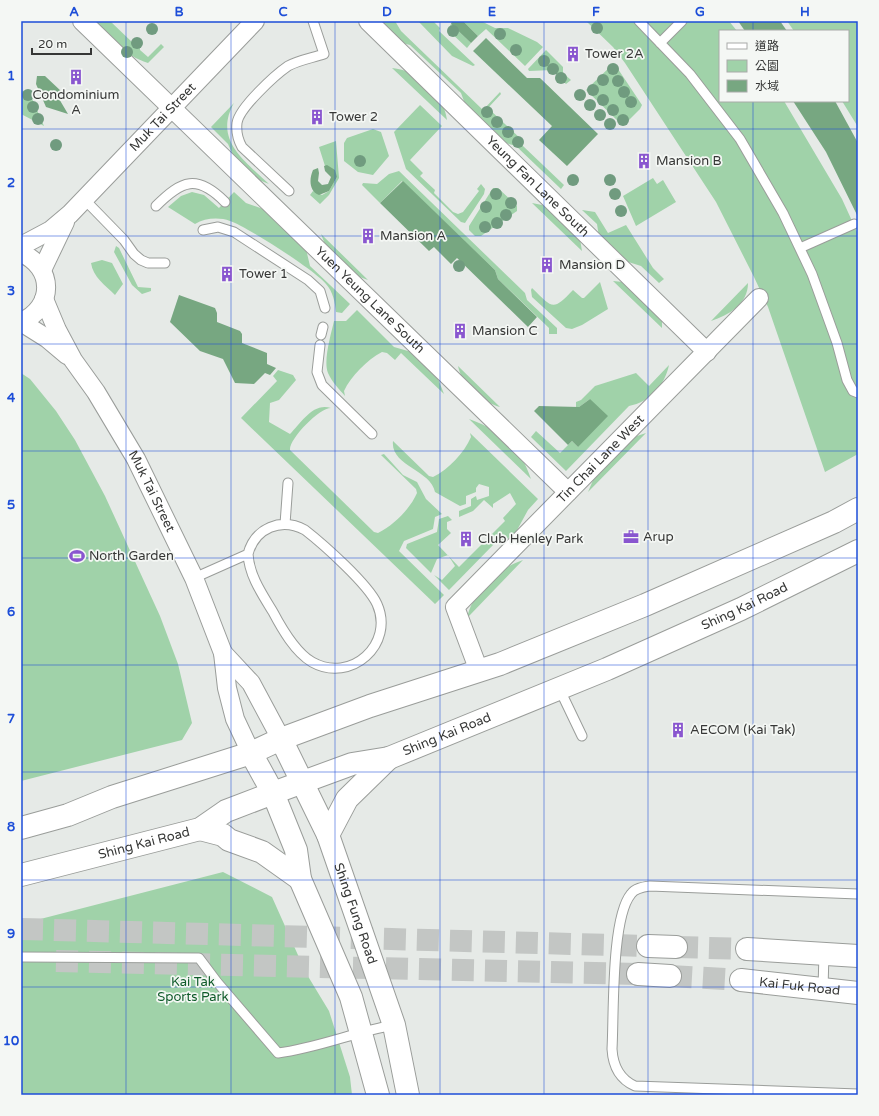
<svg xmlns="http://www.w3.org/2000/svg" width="879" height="1116" viewBox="0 0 879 1116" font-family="'Varela Round','Noto Sans TC',sans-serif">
<rect width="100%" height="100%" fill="#e6eae7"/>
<path fill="#a0d2a9" d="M91 21H110L133 43 138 39 140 41V50L148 57 161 44 164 47 148 63C125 56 109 37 91 21Z
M373 21H395L401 31 483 110 500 92 501 94 488 108 523 141V146L564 185 561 189 516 146 499 141 465 104 461 93 410 45 402 43Z
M418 21H433L440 28 439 31 475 65 473 66 452 56Z
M463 21H481L495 28H508L537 42 543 47 525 66 486 29 478 36Z
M586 21H729L737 31H720V101H784L842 199 858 234V454L825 472 768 307 754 277 716 202 625 63 613 47Z
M787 21H858V127L842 101H848V31H794Z
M451 24 471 43 467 48 448 30Z
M546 50 563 67V73L571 80 566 84 552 70 529 71 528 69Z
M614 63 642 105 640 109 623 126 586 90Z
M392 68C418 70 444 94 447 120Z
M21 90 30 94 44 126 21 114Z
M234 103C213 140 245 161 269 184L254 178 236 162 228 144 211 127Z
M420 105 442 126 410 160 423 173 420 176 435 190 434 193 453 212 458 214 463 212 479 191 477 189 481 184 485 189 484 194 465 223 461 222 406 169 394 132Z
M373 129 381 132 389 156 373 175 358 172 344 161V143L347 138Z
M336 141 339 178 329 195 320 204 310 195 313 191 322 195 329 191 337 177 325 166 319 147Z
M399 171 525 293 527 300 557 328V334H549V328L498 279 495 270 402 181 380 203 362 185 363 183 377 184 389 174Z
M653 178 657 184 663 180 676 202 636 226 623 196Z
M493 188H498L517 206V211L481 236H475L469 230V226Z
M192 192 204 195 219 208 234 192 246 203 269 211 306 249 310 266 350 304 342 313 336 312C335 302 333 292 326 284 316 271 246 226 230 221 219 217 205 218 195 224L168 207 181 196Z
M532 203 547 206 580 239 582 251Z
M582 210 595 212 608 233 626 225 653 268 664 279 659 283 641 266 622 260 599 237 597 224Z
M321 234 368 280 357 276 326 247Z
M116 246 119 248 138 287 151 288V291L142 294 132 285 114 252Z
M102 260 112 263 123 284 115 295C105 285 93 277 91 263Z
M613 281 623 282 659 314 662 321V328Z
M600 282 608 309 582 325 572 329 566 328 532 297 531 290 532 288C553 308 552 312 573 290L582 298H584Z
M748 283C748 304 729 315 711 321Z
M357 310 394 347 415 353 435 371 444 394 401 353 395 360 387 353 382 352C367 360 351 376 344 391L345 396C339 389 332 382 328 373 323 361 331 334 334 321H346Z
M669 365C665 385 650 402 629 406L566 471 531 437 536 431 560 453 572 441 578 447 590 399 579 407H576V402L581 400 595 386 636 373 649 386Z
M458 366 500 407C482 402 462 386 458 366Z
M278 370 293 375 296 380 279 400 270 403 269 422 290 434C301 423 313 402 331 408 319 408 289 439 290 450L374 532 378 533C394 525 410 509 417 493L416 489 381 455 384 454 403 475 417 482 426 499 442 514 435 517 433 529 404 541 399 551 444 595 435 604 241 418 277 381 273 376Z
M21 373 30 379 56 411 75 440 105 496 160 616 178 664 192 723 182 740 21 781Z
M469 419C502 431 519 445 531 479Z
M470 433 538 499 528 510 516 532 507 539 495 543 449 590 434 575 442 580 455 566 448 555 437 559 431 573 406 548 407 544 437 532 439 519 448 516 452 520 447 522V529L451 533 438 545 459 567 505 521 503 518 516 504 510 493 493 504V508L484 500 473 511 459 517V511L471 506V499L476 496 477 500 489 496V487L479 484 476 488V492L466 496V504L460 506 435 492C431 470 390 466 393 441L429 476 433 477C449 469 464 453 471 437Z
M646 433 588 492 594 478 634 437Z
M523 560 470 615 467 618C473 591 497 569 523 560Z
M223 872 272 897 306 973 329 1011 350 1077 352 1095H21V924Z"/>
<path fill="#77a781" d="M452 21H463L478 36 471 43 451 24Z
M738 21H780L787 31H745Z
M486 38 527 78H540L598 134 567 166 539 140 552 126 473 51Z
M37 76H45L62 92 58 97 68 114 46 107 36 84Z
M793 101H835L858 143V217L826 152Z
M327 165 335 170 337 177 329 191 319 195C309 191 309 179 313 170L318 168 319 173 318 181 322 185 328 184 331 177 325 171 324 166Z
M403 181 495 270 498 279 537 317 528 327 457 258 451 264 434 247 429 251 380 203Z
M179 295 215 308 217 313V322L240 331 242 334V343L267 353V364L276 368 270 375 265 373 254 384 235 383 223 359 200 351 170 322Z
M590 399 608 416 578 447 572 441 568 445 534 411 539 406 579 407Z"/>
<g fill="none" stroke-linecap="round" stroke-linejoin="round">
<path stroke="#c3c6c4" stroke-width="22" stroke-dasharray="22 11" stroke-linecap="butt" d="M21 929 648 946
M676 947 747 949
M56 961 638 974
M670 976 741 980"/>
<defs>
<path id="lane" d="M639 21 690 74 740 139 783 213 812 274 837 343 847 380 853 391 858 393
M660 43 682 21
M289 191 242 147C238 140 236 132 237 123 239 108 275 75 288 66 299 60 312 58 324 54L313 21
M84 199 124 240 134 254 141 260 148 263H165
M156 206C182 180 197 174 225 202
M203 230 218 227 234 232 308 280 320 291 325 308
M800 248 854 224
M321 335 323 327
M320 345 317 372 322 385 372 434
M285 524 288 483
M194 578 248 554C249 575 262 594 273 612 282 629 295 652 312 662 351 684 395 644 377 604 368 584 323 544 305 530 281 517 255 528 248 554
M559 688 582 736
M858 894 650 886C643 887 635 888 631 894 611 918 614 1015 612 1049 613 1066 619 1079 635 1086L858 1094
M21 957 199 958 217 982 278 1053C318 1048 354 1032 394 1025
M823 988 824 954"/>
<g id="street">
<path id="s1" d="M82 21 568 492"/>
<path id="s2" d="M368 21 707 352"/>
<path id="s3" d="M21 246 51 230 70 214 255 21"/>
<path d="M21 253C54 267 55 307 21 322"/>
<path d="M42 270 65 222"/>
<path id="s4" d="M44 299 57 330 73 360 96 392 136 459 194 578 223 653 227 688 235 719 251 753"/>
<path d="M21 322 48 339 67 355"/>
<path d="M223 653 251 683 281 739"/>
<path id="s5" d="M479 671 455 607 759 298"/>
</g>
<g id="secondary">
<path id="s6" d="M281 739 328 835 394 1025 408 1095"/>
<path d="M251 753 273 793 296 850 300 879 351 997 378 1095"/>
<path d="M21 828 68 815 112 797 251 753 281 739 370 706 500 664 645 605 834 522 858 509"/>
<path d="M200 829 223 835 229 840 262 852 300 879"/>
<path d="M328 835 347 799 389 758"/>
<path id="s7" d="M21 875 200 829 226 811 273 793 352 764 389 758 607 669 741 609 858 551"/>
</g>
<g id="highway">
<path d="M648 946 676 947"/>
<path d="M747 949 858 956"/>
<path d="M638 974 670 976"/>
<path id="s8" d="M741 980 858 993"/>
</g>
</defs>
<use href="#lane" stroke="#9a9d9a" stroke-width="11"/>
<use href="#street" stroke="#9a9d9a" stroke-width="20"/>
<use href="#secondary" stroke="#9a9d9a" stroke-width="24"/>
<use href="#highway" stroke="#9a9d9a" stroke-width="24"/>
<use href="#lane" stroke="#fff" stroke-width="9"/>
<use href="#street" stroke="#fff" stroke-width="18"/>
<use href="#secondary" stroke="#fff" stroke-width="22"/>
<use href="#highway" stroke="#fff" stroke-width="22"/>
</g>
<g fill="#709b7f">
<circle cx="597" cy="28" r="6"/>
<circle cx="152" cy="29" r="6"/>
<circle cx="453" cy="31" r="6"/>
<circle cx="500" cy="34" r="6"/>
<circle cx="137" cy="43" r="6"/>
<circle cx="516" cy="50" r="6"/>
<circle cx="127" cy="52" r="6"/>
<circle cx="544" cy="61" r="6"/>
<circle cx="553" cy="69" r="6"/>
<circle cx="613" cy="69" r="6"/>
<circle cx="561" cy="78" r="6"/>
<circle cx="603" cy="80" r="6"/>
<circle cx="618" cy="81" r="6"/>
<circle cx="593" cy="90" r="6"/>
<circle cx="624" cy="92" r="6"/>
<circle cx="28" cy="95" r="6"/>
<circle cx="580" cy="95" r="6"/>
<circle cx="603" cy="100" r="6"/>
<circle cx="631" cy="102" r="6"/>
<circle cx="590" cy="105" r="6"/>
<circle cx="33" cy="107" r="6"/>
<circle cx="613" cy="110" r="6"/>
<circle cx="487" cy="112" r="6"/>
<circle cx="600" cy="115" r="6"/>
<circle cx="38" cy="119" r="6"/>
<circle cx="623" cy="120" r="6"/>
<circle cx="497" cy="122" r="6"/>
<circle cx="610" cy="124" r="6"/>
<circle cx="508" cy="132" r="6"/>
<circle cx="518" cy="142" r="6"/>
<circle cx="56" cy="145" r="6"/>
<circle cx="360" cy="161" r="6"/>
<circle cx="573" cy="180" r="6"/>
<circle cx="610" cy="180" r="6"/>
<circle cx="496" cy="194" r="6"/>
<circle cx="615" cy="194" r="6"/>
<circle cx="511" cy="203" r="6"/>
<circle cx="486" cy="207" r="6"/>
<circle cx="621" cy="211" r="6"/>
<circle cx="506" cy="215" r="6"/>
<circle cx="497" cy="223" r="6"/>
<circle cx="485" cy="227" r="6"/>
<circle cx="459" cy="266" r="6"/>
</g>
<path fill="none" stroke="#1d4ed8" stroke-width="1" stroke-opacity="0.55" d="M126 21V1095M231 21V1095M335 21V1095M440 21V1095M544 21V1095M648 21V1095M753 21V31M753 101V1095M21 129H858M21 236H858M21 344H858M21 451H858M21 558H858M21 665H858M21 772H858M21 880H858M21 987H858"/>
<defs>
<symbol id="building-bare" viewBox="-9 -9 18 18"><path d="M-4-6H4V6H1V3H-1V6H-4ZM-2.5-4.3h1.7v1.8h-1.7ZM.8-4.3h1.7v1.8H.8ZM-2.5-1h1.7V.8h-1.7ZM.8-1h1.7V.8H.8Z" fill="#8956cf" stroke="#f4f7f4" stroke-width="2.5" paint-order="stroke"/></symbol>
<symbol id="office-bare" viewBox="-9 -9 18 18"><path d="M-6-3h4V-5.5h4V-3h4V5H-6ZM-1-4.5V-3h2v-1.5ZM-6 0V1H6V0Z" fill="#8956cf" stroke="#f4f7f4" stroke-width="2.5" paint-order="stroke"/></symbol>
<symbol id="stadium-bare" viewBox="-9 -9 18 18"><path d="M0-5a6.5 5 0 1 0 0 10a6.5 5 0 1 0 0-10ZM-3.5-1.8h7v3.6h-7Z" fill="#8956cf" stroke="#f4f7f4" stroke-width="2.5" paint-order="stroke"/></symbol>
</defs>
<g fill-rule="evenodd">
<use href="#building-bare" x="562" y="43" width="22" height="22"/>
<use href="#building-bare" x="65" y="66" width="22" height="22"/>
<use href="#building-bare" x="306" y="106" width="22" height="22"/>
<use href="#building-bare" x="633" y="150" width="22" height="22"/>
<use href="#building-bare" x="357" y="225" width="22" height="22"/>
<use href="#building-bare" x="536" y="254" width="22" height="22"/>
<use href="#building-bare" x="216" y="263" width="22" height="22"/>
<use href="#building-bare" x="449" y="320" width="22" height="22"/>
<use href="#office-bare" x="620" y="526" width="22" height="22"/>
<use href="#building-bare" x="455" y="528" width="22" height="22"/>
<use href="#stadium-bare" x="66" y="545" width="22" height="22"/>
<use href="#building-bare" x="667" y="719" width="22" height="22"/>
</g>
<g text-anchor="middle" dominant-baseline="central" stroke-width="3.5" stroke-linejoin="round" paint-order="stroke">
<g font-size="13" fill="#363736" stroke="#f4f7f4" text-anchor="start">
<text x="585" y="54">Tower 2A</text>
<text x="76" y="95" text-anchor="middle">Condominium<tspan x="76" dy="15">A</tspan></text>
<text x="329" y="117">Tower 2</text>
<text x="656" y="161">Mansion B</text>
<text x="380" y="236">Mansion A</text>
<text x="559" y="265">Mansion D</text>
<text x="239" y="274">Tower 1</text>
<text x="472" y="331">Mansion C</text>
<text x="643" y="537">Arup</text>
<text x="478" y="539">Club Henley Park</text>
<text x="89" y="556">North Garden</text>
<text x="690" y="730">AECOM (Kai Tak)</text>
</g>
<g font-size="13" fill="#363736" stroke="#f4f7f4">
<text stroke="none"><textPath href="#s3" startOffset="193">Muk Tai Street</textPath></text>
<text stroke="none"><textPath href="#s2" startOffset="237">Yeung Fan Lane South</textPath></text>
<text stroke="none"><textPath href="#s1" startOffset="401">Yuen Yeung Lane South</textPath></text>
<text stroke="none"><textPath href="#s5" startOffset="276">Tin Chai Lane West</textPath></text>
<text stroke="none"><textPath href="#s4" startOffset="221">Muk Tai Street</textPath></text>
<text stroke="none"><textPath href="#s7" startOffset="775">Shing Kai Road</textPath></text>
<text stroke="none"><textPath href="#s7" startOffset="451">Shing Kai Road</textPath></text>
<text stroke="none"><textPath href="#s7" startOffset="127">Shing Kai Road</textPath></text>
<text stroke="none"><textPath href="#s6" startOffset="190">Shing Fung Road</textPath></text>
<text stroke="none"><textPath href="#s8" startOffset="59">Kai Fuk Road</textPath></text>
</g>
<g font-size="13" fill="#0f5b2a" stroke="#f4f7f4">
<text x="193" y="982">Kai Tak<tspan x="193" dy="15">Sports Park</tspan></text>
</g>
</g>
<rect width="879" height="1116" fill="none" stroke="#f4f7f4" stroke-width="44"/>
<rect x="719" y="30" width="130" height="72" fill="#f4f7f4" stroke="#a8aaa8"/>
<rect x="727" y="43" width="20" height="6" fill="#ffffff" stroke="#a8aaa8"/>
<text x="755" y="50" font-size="12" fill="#363736">道路</text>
<rect x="727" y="60" width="20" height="12" fill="#a0d2a9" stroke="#a8aaa8"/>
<text x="755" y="70" font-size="12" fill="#363736">公園</text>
<rect x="727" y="80" width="20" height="12" fill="#77a781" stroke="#a8aaa8"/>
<text x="755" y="90" font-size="12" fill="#363736">水域</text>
<path d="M32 48v6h59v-6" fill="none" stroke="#363736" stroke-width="2"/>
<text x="38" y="48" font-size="12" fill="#363736" stroke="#f4f7f4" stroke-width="3" paint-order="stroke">20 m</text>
<rect x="22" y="22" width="835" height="1072" fill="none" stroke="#1d4ed8" stroke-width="1.5"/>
<g font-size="13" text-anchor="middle" font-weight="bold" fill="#1d4ed8">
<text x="74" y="16">A</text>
<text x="179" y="16">B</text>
<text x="283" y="16">C</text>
<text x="387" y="16">D</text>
<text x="492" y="16">E</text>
<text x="596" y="16">F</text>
<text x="700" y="16">G</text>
<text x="805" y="16">H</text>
<text x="11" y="80">1</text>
<text x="11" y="187">2</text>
<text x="11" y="295">3</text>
<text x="11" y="402">4</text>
<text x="11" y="509">5</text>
<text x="11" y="616">6</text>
<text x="11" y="723">7</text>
<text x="11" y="831">8</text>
<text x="11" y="938">9</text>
<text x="11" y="1045">10</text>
</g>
</svg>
